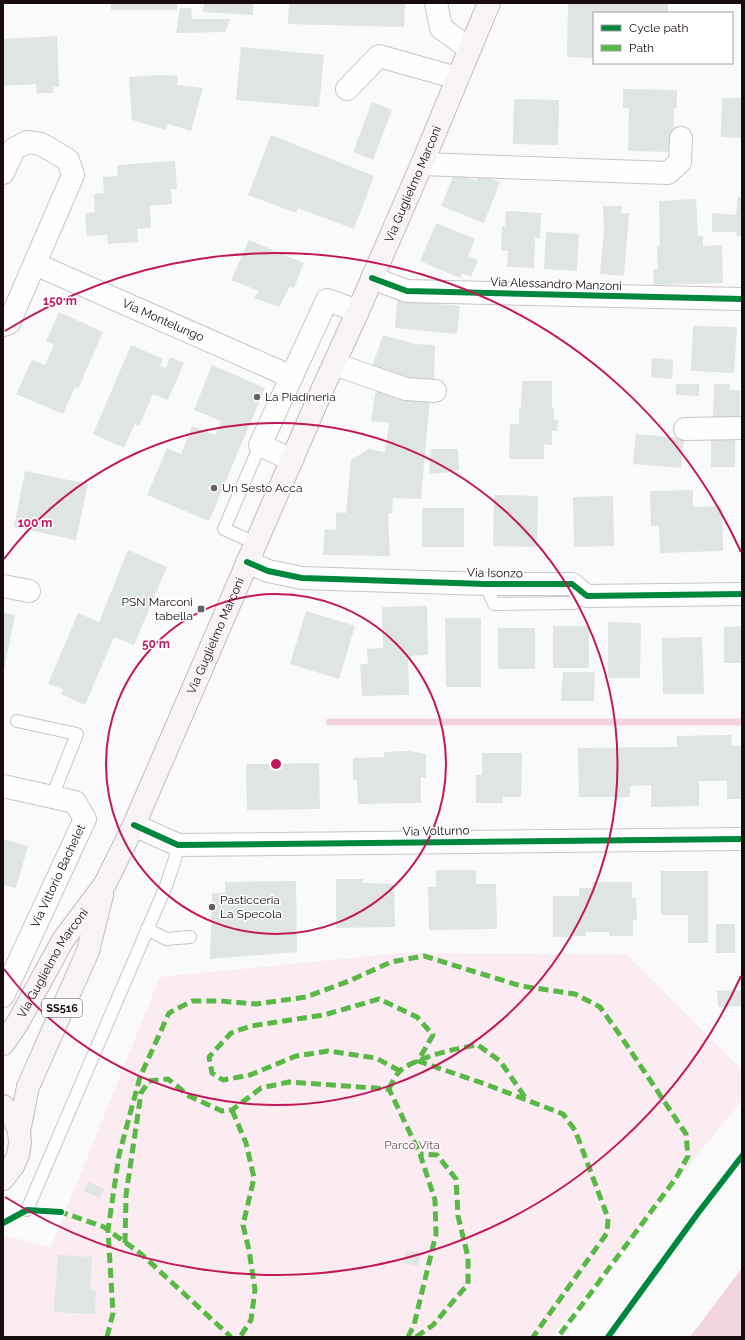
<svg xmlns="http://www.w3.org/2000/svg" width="745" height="1340" viewBox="0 0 745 1340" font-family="Raleway,sans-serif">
<rect width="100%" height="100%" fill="#fafafa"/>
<path fill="#fbecf1" d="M402 953 627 954 742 1070V1100L551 1337H3V1235L51 1247 160 977Z"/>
<path fill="#f2d4dd" d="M742 1268V1337H690Z"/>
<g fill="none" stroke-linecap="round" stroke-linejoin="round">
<path stroke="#f2d4dd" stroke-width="7" d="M329 722H742"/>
</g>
<path fill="#dfe5e0" d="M111 3H177V10H111Z
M204 3H253V15L203 12Z
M289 3H405L404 27 288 24Z
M568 3H668V13H594V58L567 57Z
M180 8H191L192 19H230L225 32 176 33Z
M57 36 59 87 53 86V93H37L36 84 3 86V39Z
M241 47 324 55 319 107 236 100Z
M159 75 178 76 177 85 203 88 191 131 168 124 166 130 132 120 129 77Z
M623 89 677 90V108H674L673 152 628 151 629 108H623Z
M722 98H742V138L721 137Z
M514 99 559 100 558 145 513 144Z
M372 102 392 110 373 160 353 152Z
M271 135 374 176 354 229 298 208 296 213 248 195Z
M175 161 177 189H171L172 204 150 206 151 228 137 229 138 242 108 244 107 235 87 236 85 213 95 212 94 194 104 193 103 177 118 176 117 165Z
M455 172 476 181 479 174 500 182 484 223 441 206Z
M738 197H742V236H737L736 232H712V213L736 215Z
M696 199 698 236H703V246L722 245 723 283 654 285 653 269H658L657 246H660L659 201Z
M603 206H622L621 213H629L624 276 600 274 604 230Z
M506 211 541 213 540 238H535L534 268 507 267 508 251H501L502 226H505Z
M436 223 475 239 468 256 478 260 471 277 462 273 460 278 420 261Z
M546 232 579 234 577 271 544 269Z
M249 240 304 263 294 288 290 286 279 307 254 298 259 291 231 280Z
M397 300 460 306 457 334 395 328Z
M59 312 103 332 78 389 75 387 63 414 16 394 32 360 45 365 54 345 46 341Z
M693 326 737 327 734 373 691 371Z
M383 335 415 344 435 345 434 385 371 370Z
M131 345 163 359 160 366 166 368 170 357 184 363 168 400 153 394 139 426 135 424 124 448 93 434Z
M652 358 673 360 672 379 651 377Z
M212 365 265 388 209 521 147 495 167 448 181 454 192 426 215 435 221 421 194 410Z
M522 381H552V408H554V420H558L557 431H552V445L544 444V459H509L510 424H519V408H521Z
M676 384H699V396L676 395Z
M714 384H730V390H740V419H713Z
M376 388 430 397 421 499 393 498 392 513 388 514 390 556 323 555 325 529 336 530V512L346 513 351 460 369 449 385 452 389 423 371 421Z
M711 429H735V467H711Z
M636 434 684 438 681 468 633 464Z
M431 449H458L459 471 429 474Z
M25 471 88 484 76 540 14 527Z
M693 490V507L722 506 723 551 660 553 659 526H651L650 491Z
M494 495 538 496 537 547 493 546Z
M613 496 614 546 574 547 573 497Z
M422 508H464V547H422Z
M128 550 167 567 134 645 114 637 85 705 61 694 63 689 48 684 78 613 99 622Z
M427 606 428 655 408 656 409 695 362 696 360 664H368L367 649 383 648 382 607Z
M306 611 355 626 339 679 290 664Z
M3 612 15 615 4 670H3Z
M445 618H481V687H446Z
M608 622 641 623 640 678H608Z
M553 626H589V668H553Z
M742 626V663H724V627Z
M498 628H535V669H498Z
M702 637 704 694H663L662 638Z
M563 672H595L594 701H561Z
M731 735 732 746H742V799H727V781H699V806L651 807V785L630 786V797H579L578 748 677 747V736Z
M408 751 426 754V778L421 777V803L358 804 357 780H353V758L384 757V752Z
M482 753H522L521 797H503V803H476V775H482Z
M319 763 320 809 247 810 246 764Z
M3 839 28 846 16 888 3 885Z
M436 870H476V884H496L497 929 429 930 428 887H436Z
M661 871H708V943H688V915H661Z
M336 879H363V883L394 884 395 927 336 928Z
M296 881 297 952 210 959 212 893H225V882Z
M592 882H632V898H636L637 920H633V936H609V932H586V936L553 937V896H579V888H592Z
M716 924H735V953H716Z
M742 990V1006L718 1007 717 991Z
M88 1182 104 1189 100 1198 84 1191Z
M407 1250 421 1253 418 1266 403 1263Z
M58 1255 92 1257 90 1290 96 1291 95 1314 54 1312Z"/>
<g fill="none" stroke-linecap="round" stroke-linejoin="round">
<defs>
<path id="service" d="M255 543 224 529 260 445
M485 584 494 604 574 603 587 596
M17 721 77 734 52 797
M147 929 166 939 190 937
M27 1210 166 886 175 859 178 845"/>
<g id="minor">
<path d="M436 3 441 28 470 49"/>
<path d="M347 89 379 56 457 78"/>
<path d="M422 164 668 173 680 162 681 138"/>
<path d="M3 173 14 149 27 142 41 144 68 160 73 175 9 323 3 325"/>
<path id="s1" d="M35 264 292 377"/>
<path d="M372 278 407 291 742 299"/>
<path d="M334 364 406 389 435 391"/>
<path d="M685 429 742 428"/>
<path d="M292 460 260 445 327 300 358 311"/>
<path d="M247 562 268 571 302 578 485 584H572L587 596 742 594"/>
<path d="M3 586 29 591"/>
<path d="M3 786 75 802 85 819 3 996"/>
<path d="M134 825 178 845 742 839"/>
</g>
<g id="primary">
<path id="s2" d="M3 1044 17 1024 63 940 105 884 134 825 322 390 358 311 422 164 489 3"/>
<path d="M3 1106 14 1119 19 1131"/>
<path d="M3 1179 13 1166 18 1155 20 1143 19 1131 28 1087 88 951 102 895"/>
</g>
</defs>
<use href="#service" stroke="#cbc4c6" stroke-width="14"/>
<use href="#minor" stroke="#cbc4c6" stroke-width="24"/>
<use href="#primary" stroke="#c5bbbf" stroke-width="24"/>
<use href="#service" stroke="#fefefe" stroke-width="12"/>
<use href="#minor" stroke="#fefefe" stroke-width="22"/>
<use href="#primary" stroke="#f8f3f5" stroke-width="22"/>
<path stroke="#58b947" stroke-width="5" stroke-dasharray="10 5" stroke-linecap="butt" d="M400 1071 376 1058 328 1051 296 1056 250 1075 223 1080 212 1073 209 1057 231 1033 251 1026 324 1015 379 999 417 1017 433 1035 418 1061 485 1084 563 1114 575 1130 608 1218 607 1233 533 1337
M389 1089C392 1083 396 1074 401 1070 418 1057 457 1048 478 1045L500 1061 527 1100
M232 1110 246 1143 254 1178 243 1225 249 1250 255 1290 251 1320 240 1337
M58 1212H61L104 1227 108 1230 140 1253 231 1337
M125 1243 126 1195 141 1093 149 1081 168 1079 189 1096 222 1111 232 1110 261 1088 289 1082 389 1089 420 1154 435 1200 436 1234 414 1325 408 1337
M107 1337 113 1313 108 1230 119 1155 140 1077 169 1013 192 1001H220L256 1004 306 997 349 981 391 962 424 956 521 986 575 994 600 1007 620 1035 686 1134 688 1156 676 1178 558 1337
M416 1337 433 1325 468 1284V1257L458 1216 456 1179 437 1155 420 1154"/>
<defs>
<path id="cycleway" d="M372 278 407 291 742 299
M247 562 268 571 302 578 485 584H572L587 596 742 594
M134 825 178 845 742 839
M3 1223 27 1210 61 1212
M608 1337 698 1213 742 1156"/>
</defs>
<use href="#cycleway" stroke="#fff" stroke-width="8"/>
<use href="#cycleway" stroke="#00873e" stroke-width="6"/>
</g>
<g fill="none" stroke="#c2185b" stroke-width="2">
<circle cx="276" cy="764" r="170"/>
<path d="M4 559A341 341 0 1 1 4 969"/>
<path d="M741 976A511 511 0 0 1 5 1197M5 331A511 511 0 0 1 741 552"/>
</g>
<g fill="#685f63" stroke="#fff" stroke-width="1.5">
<circle cx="257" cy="397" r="4"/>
<circle cx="214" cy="488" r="4"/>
<rect x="197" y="605" width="8" height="8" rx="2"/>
<circle cx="212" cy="907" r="4"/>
</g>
<g text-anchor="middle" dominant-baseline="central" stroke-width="3" stroke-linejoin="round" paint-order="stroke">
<rect fill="#fff" stroke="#5e5558" stroke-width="1" x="42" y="999" width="40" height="18" rx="3"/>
<g font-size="11" font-weight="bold" fill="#190c11">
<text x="62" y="1008">SS516</text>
</g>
<g font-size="12" fill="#190c11" stroke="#fff">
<text stroke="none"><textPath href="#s2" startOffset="955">Via Guglielmo Marconi</textPath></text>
<text transform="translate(556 284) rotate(2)">Via Alessandro Manzoni</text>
<text stroke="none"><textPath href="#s1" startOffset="140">Via Montelungo</textPath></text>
<text transform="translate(495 573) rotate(1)">Via Isonzo</text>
<text stroke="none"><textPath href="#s2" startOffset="462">Via Guglielmo Marconi</textPath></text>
<text transform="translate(436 831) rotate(-1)">Via Volturno</text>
<text transform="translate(58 876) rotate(-65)">Via Vittorio Bachelet</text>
<text stroke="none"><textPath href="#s2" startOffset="95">Via Guglielmo Marconi</textPath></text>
</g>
<g font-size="12" fill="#190c11" stroke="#fff" text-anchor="start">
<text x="265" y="397">La Piadineria</text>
<text x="222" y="488">Un Sesto Acca</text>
<text x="193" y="602" text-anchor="end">PSN Marconi<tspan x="193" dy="14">tabella</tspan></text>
<text x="220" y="900">Pasticceria<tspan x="220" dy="14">La Specola</tspan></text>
</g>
<g font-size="12" fill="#753d53" stroke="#fff">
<text x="412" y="1145">Parco Vita</text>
</g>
</g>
<circle cx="276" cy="764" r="6" fill="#c2185b" stroke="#fff" stroke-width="2"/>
<g font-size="12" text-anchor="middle" font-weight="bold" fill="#c2185b" stroke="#fff" stroke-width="3" stroke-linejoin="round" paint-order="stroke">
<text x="60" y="305">150 m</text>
<text x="35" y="527">100 m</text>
<text x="156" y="648">50 m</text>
</g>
<rect width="745" height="1340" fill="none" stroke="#190c11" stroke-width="8"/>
<rect x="593" y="12" width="140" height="52" fill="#ffffff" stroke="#a39ea0"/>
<rect x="601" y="25" width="20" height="6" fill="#00873e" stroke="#a39ea0"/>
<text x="629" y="32" font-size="12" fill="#190c11">Cycle path</text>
<rect x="601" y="45" width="20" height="6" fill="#58b947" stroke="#a39ea0"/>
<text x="629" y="52" font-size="12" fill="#190c11">Path</text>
</svg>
